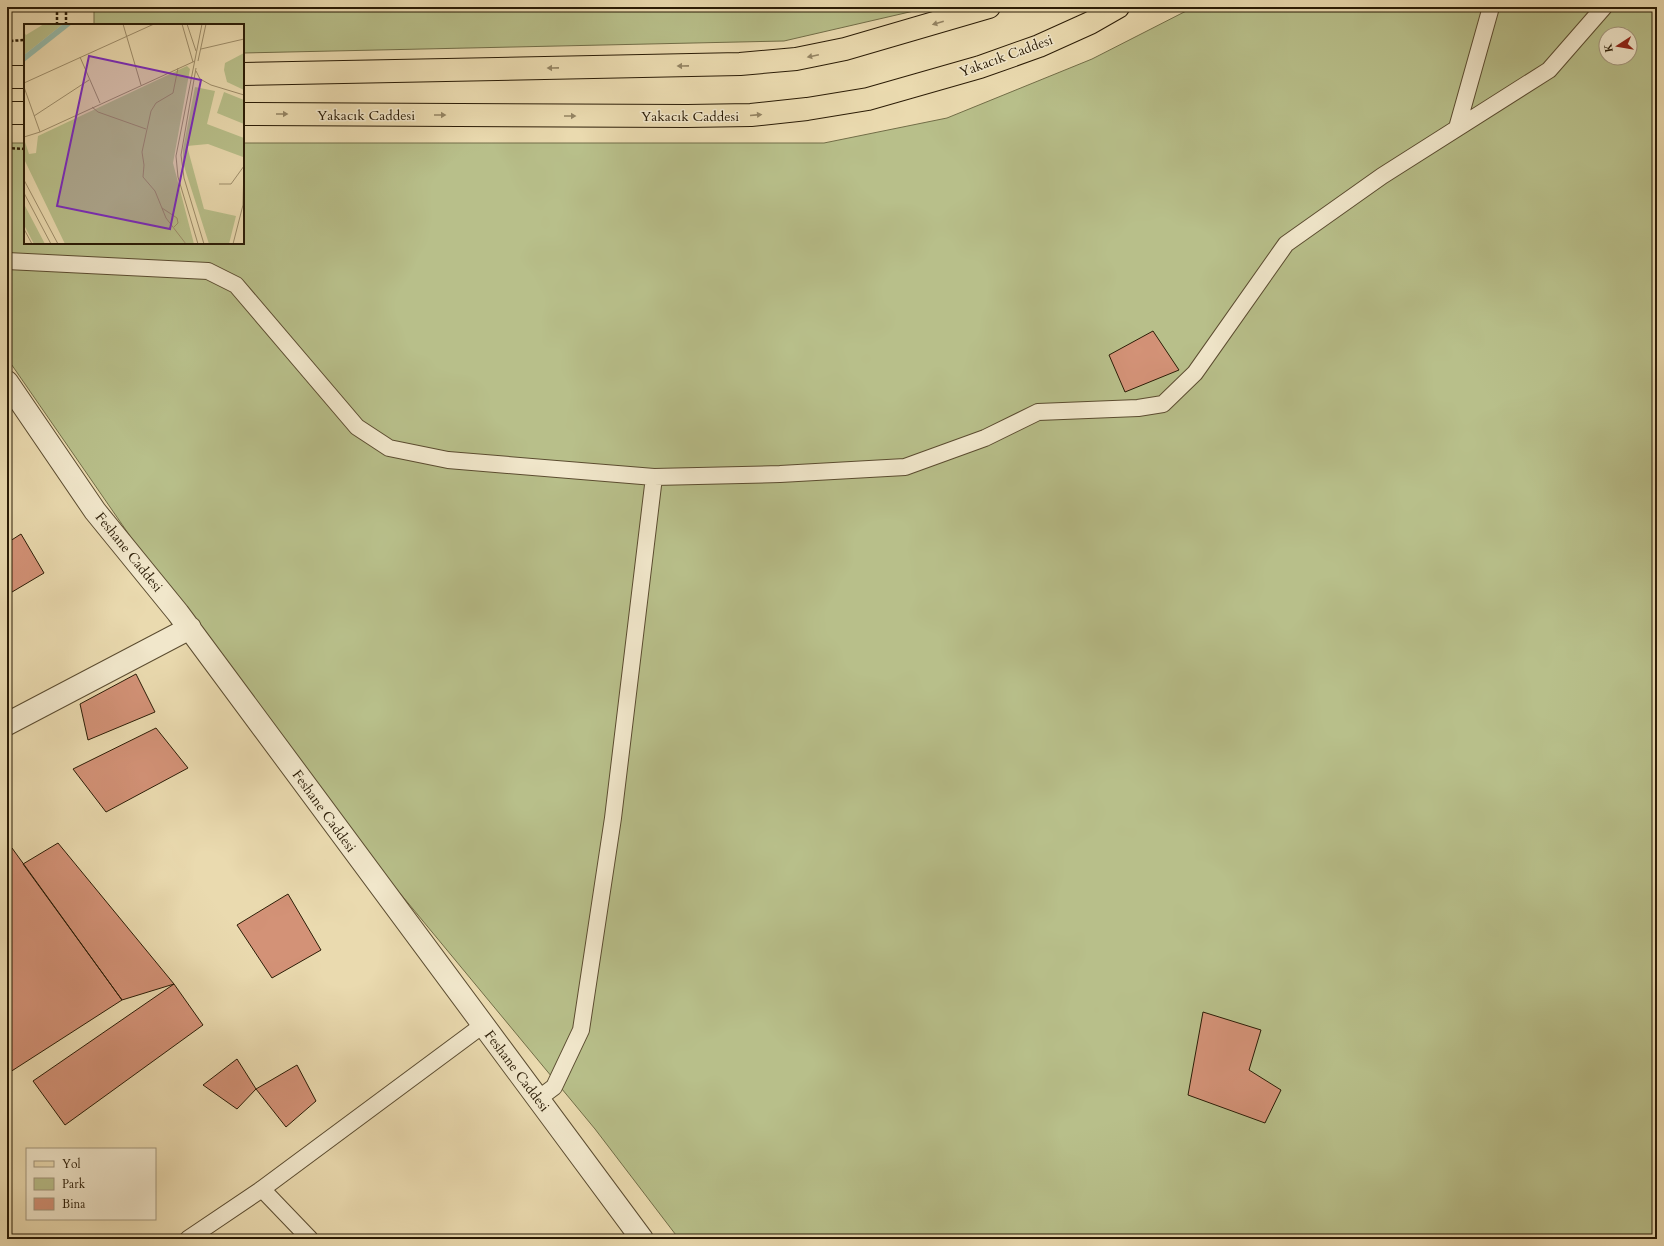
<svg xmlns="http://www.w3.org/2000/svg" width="1664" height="1246" viewBox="0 0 1664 1246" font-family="Cardo,serif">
<rect width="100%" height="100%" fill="#eadaaf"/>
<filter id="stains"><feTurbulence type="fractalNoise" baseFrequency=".005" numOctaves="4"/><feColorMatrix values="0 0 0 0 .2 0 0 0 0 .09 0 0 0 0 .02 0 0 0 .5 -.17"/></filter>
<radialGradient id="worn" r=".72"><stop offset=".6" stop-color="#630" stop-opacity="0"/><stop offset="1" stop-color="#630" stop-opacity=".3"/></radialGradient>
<path fill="#b8bf8a" stroke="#726e48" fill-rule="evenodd" d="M94 7H730L731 10 737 7H931L784 41 243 53V25H94Z
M1194 7H1657V1239H679L595 1129 260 724 7 358V143H25V243H243V143H824L947 118 1092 59ZM1606 34H1630V58H1606Z"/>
<path fill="#d39277" stroke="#2b1c06" d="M1153 331 1179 370 1125 392 1109 355Z
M21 534 44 573 7 595V543Z
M136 674 155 712 88 740 80 704Z
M156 728 188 768 106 812 73 769Z
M58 843 174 984 122 1000 23 864Z
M12 848 122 1000 7 1074V851Z
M288 894 321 950 272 978 237 925Z
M174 984 203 1025 65 1125 33 1081Z
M1203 1012 1261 1030 1249 1070 1281 1090 1265 1123 1188 1095Z
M237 1059 256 1089 237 1109 203 1085Z
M297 1065 316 1101 286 1127 256 1089Z"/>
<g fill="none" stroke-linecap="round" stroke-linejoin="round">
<defs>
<path id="service" d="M1457 128 1491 7
M7 261 208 271 236 285 357 427 389 448 448 460 654 477 780 474 905 467 985 438 1038 412 1138 408 1163 404 1195 373 1286 244 1382 176 1549 70 1604 7
M538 1099 554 1087 581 1030 613 818 654 477
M262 1189 310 1239
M188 1239 262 1189 483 1025"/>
<path id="minor" d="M7 382 95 511 178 613 642 1239
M7 724 190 628"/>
<path id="primary" d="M243 74 740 64 796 59 845 49 989 7
M7 77H25
M7 113H25
M243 114 687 116 751 115 807 109 868 99 980 67 1039 46 1090 23 1118 7"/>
</defs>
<use href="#service" stroke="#5b4c30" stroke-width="18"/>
<use href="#minor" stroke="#5b4c30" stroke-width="24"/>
<use href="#primary" stroke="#2b1c06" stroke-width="24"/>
<path stroke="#2b1c06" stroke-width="2.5" stroke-dasharray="3 2" stroke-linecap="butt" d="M57 7V25
M66 7V25
M7 38 9 41 25 40
M7 148 25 149"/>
<use href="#service" stroke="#f1e7cb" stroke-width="16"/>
<use href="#minor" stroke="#f1e7cb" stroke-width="22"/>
<use href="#primary" stroke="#eadaaf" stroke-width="22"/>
</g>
<defs><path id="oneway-solid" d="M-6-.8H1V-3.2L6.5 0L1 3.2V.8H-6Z"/></defs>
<g fill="#948463">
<use href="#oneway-solid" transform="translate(938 23) rotate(164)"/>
<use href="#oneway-solid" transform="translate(813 56) rotate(168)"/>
<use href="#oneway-solid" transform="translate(683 66) rotate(179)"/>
<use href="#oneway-solid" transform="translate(553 68) rotate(179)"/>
<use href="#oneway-solid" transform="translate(282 114)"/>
<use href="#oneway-solid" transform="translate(440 115)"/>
<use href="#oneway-solid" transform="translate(756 115) rotate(-5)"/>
<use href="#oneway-solid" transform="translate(570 116)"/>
</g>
<g text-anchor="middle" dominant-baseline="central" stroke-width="3" stroke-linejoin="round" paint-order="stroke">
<g font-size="14" fill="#2b1c06" stroke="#f1e7cb">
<text transform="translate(1006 56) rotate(-20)">Yakacık Caddesi</text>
<text x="366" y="115">Yakacık Caddesi</text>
<text x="690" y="116">Yakacık Caddesi</text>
<text transform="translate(129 552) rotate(51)">Feshane Caddesi</text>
<text transform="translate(324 811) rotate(54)">Feshane Caddesi</text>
<text transform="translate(517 1071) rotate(53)">Feshane Caddesi</text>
</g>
</g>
<g transform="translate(24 24)">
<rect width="220" height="220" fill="#eadaaf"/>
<path d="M20 0H39L0 31V8L2 11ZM220 29V66L203 58 200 46 201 39ZM163 42 166 45 149 139 170 220H41L0 135V115L5 130 12 129 14 112ZM171 63 191 67 183 100 220 114 219 133 184 120 163 122 180 185 212 192 205 220H185L159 139V125ZM200 68 220 76V100L193 89ZM0 180 21 220H10L0 201Z" fill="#b8bf8a"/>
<path d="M39 0H48L0 38V31Z" fill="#98bbaa"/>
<path fill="none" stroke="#9e8e6b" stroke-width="1" d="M99 0 117 61M158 0 169 38M163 0 172 27M177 25 220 15M56 33 76 79M174 37 182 0M154 44 149 69 132 79 127 87 118 128 120 141 119 153 131 167 142 194 162 220M172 44 157 131 160 154 180 220M172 47 176 55 187 61 220 71M0 59 130 0M0 63 16 108M68 83 74 88 122 105M10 92 65 56M0 113 16 108 171 37M0 156 34 220M195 160H207L220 142M0 169 27 220M138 184 153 194 154 199 150 203M0 205 8 220M174 220 154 153 152 132 178 0M209 220 219 181 220 140"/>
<path fill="#7b2cbf" fill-opacity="0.15" stroke="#7b2cbf" stroke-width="2" d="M65 32 177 56 146 205 33 182Z"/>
<rect width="220" height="220" fill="none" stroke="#2b1c06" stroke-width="2"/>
</g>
<rect width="1664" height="1246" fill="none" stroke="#eadaaf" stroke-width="24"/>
<rect x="8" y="8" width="1648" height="1230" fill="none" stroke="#2b1c06" stroke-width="2"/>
<rect x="12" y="12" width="1640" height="1222" fill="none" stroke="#2b1c06"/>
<rect x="26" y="1148" width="130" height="72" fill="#f1e7cb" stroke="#a2967c"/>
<rect x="34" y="1161" width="20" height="6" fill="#eadaaf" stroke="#a2967c"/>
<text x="62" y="1168" font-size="12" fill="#2b1c06">Yol</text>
<rect x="34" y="1178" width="20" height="12" fill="#b8bf8a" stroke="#a2967c"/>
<text x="62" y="1188" font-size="12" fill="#2b1c06">Park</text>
<rect x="34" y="1198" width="20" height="12" fill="#d39277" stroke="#a2967c"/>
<text x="62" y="1208" font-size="12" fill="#2b1c06">Bina</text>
<g transform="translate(1618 46) rotate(258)"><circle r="19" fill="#f1e7cb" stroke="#a2967c"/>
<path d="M0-3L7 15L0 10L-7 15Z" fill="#8f2418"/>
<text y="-6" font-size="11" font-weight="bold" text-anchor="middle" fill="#2b1c06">K</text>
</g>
<rect width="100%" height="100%" filter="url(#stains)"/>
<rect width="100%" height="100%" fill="url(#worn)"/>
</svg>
